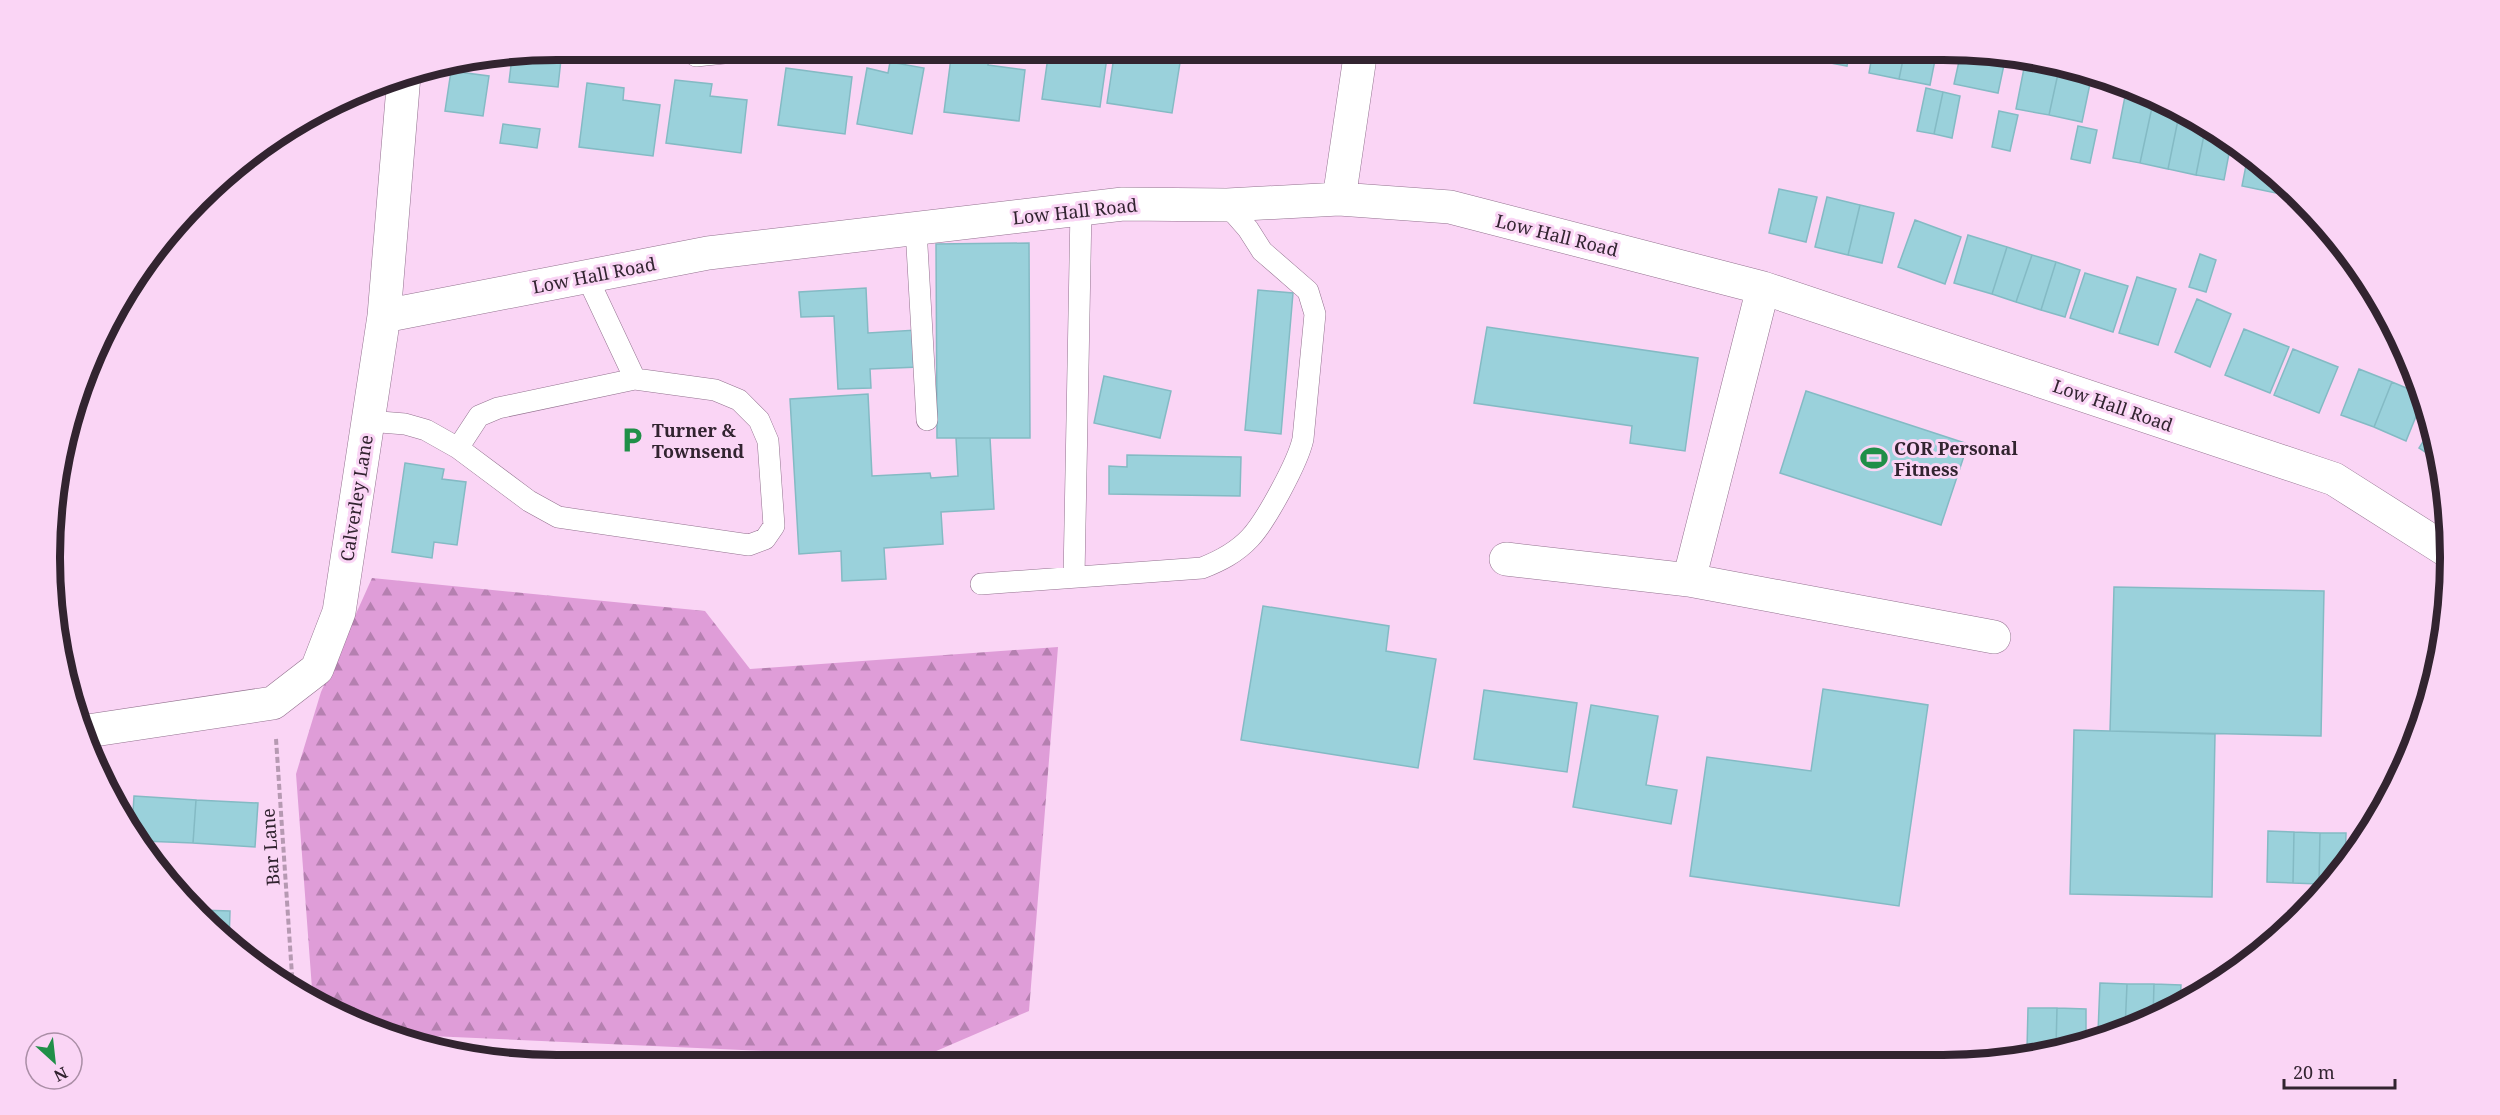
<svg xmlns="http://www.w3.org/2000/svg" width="2500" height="1115" viewBox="0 0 2500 1115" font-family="'Noto Serif',serif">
<defs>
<pattern id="forest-firs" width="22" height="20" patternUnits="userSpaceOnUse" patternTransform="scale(1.5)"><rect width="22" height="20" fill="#df9dd8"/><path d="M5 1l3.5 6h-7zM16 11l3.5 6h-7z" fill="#b580b0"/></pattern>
</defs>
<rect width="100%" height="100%" fill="#fad5f5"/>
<path fill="url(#forest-firs)" d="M372 578 705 611 750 669 1058 647 1029 1011 920 1058 385 1034 313 1002 296 774 321 692Z"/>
<path fill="#9ad1db" stroke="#84bac4" stroke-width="1.5" d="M562 50 558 87 509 82 512 57Z
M952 50 989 53 988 65 1025 70 1019 121 944 112Z
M1049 50H1108L1100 107 1042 99Z
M1115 50 1147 53V50H1182L1172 113 1107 103Z
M1232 50H1285L1284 58Z
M1741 50H1777L1776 60 1740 54Z
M1801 50H1850L1847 66 1799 57Z
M1873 50H1905L1899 79 1869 73Z
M1905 50H1937L1930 85 1899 79Z
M1961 52 2005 60 1998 93 1954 84Z
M890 62 924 68 912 134 857 124 867 68 888 73Z
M2025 63 2059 69 2049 115 2016 109Z
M786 68 852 77 845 134 778 125Z
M2059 69 2092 74 2082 122 2049 115Z
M451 71 489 76 483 116 445 111Z
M675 80 712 84 710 96 747 100 741 153 666 143Z
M587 83 624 88 623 100 660 105 653 156 579 147Z
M2127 86 2154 98 2140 163 2113 158Z
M1926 88 1943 92 1934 134 1917 131Z
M1943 92 1960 96 1952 138 1934 134Z
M2154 98 2180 110 2168 169 2140 163Z
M2180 110 2206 125 2196 175 2168 169Z
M1999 111 2018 115 2010 151 1992 147Z
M503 124 540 129 537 148 500 143Z
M2206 125 2231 143 2224 180 2196 175Z
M2078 126 2097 130 2090 163 2071 159Z
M2248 155 2278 176 2291 190 2290 196 2242 186Z
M1779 189 1817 197 1806 242 1769 233Z
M1827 197 1860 205 1848 255 1815 247Z
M1860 205 1894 213 1882 263 1848 255Z
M1915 220 1961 237 1945 284 1898 267Z
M1968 235 2007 247 1992 294 1954 283Z
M1029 243 1030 438H937L936 244Z
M2007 247 2032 255 2016 302 1992 294Z
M2200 254 2216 260 2206 292 2189 287Z
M2032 255 2056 262 2041 310 2016 302Z
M2056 262 2080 270 2065 317 2041 310Z
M2085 273 2128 286 2113 332 2070 318Z
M2137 277 2176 289 2158 345 2119 333Z
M866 288 868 333 917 330 919 367 870 369 871 388 838 389 834 316 801 317 799 292Z
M1258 290 1293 293 1281 434 1245 430Z
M2197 299 2231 314 2210 367 2175 352Z
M1487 327 1698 358 1685 451 1630 443 1632 426 1474 403Z
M2244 329 2289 347 2270 393 2225 375Z
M2293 349 2338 367 2319 413 2274 395Z
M2359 369 2392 382 2374 427 2341 415Z
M1104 376 1171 391 1160 438 1094 423Z
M2392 382 2421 394 2423 399 2406 441 2374 427Z
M1806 391 1968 444 1941 525 1780 473Z
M868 394 872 476 930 473 931 478 958 476 956 438H990L994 509 941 512 943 544 884 548 886 579 842 581 841 551 799 554 790 399Z
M2433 426 2439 461 2419 448Z
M1127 455 1241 457 1240 496 1109 494V466L1127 467Z
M405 463 444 469 442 479 466 482 457 545 434 542 432 558 392 552Z
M2114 587 2324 591 2321 736 2110 731Z
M1263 606 1389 626 1386 651 1436 659 1418 768 1241 740Z
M1823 689 1928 705 1899 906 1690 876 1707 757 1811 771Z
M1484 690 1577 703 1567 772 1474 759Z
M1591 705 1658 716 1646 785 1677 790 1671 824 1573 807Z
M2074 730 2215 734 2212 897 2070 894Z
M134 796 196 800 193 843 142 841 132 829Z
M196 800 258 803 255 847 193 843Z
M2268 831 2294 832 2293 883 2267 882Z
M2294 832 2320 833 2319 884 2293 883Z
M2320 833H2346L2345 867 2328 884H2319Z
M199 910 230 911 229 944 223 940Z
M2100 983 2127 984 2125 1030 2098 1032Z
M2127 984H2154L2153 1018 2125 1030Z
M2154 984 2181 985 2180 1002 2153 1018Z
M2028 1008H2057L2056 1048 2027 1049Z
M2057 1008 2086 1009V1041L2056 1048Z"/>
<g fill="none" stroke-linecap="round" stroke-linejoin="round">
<defs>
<path id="lane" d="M696 56 752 50
M916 229 927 420
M587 277 635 379
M368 421 405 424 426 430 458 448 529 501 558 517 749 545 765 539 774 526 768 441 759 420 739 400 715 390 635 379 498 408 479 416 458 448
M1074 577 1081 209
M981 584 1202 568C1220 561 1236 553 1250 538 1266 521 1298 462 1303 439L1315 314 1308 291 1262 251 1248 229 1227 205"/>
<path id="street" d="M1339 199 1361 50
M384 316 708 253 1123 204 1227 205 1339 199 1450 207 1763 288 2334 479 2449 552
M1506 559 1689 580 1994 637
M1689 580 1763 288
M81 732 273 703 317 669 339 612 384 316 404 75"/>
</defs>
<use href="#lane" stroke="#93728f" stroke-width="22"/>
<use href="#street" stroke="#93728f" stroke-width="34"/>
<path stroke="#b699b2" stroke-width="4" stroke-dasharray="6 3" stroke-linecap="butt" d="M276 739 293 990"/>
<use href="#lane" stroke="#fff" stroke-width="21"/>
<use href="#street" stroke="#fff" stroke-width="33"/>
</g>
<defs>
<symbol id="parking-bare" viewBox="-9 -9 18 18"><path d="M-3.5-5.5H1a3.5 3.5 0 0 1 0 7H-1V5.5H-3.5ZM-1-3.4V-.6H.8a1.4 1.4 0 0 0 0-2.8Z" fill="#208f48" stroke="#fad5f5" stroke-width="2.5" paint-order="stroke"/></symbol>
<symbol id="stadium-bare" viewBox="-9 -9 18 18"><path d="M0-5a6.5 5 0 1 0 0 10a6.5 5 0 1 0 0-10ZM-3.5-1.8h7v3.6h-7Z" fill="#208f48" stroke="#fad5f5" stroke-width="2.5" paint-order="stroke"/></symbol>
</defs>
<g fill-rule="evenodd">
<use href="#parking-bare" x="613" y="421" width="38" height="38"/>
<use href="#stadium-bare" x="1855" y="439" width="38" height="38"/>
</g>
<g text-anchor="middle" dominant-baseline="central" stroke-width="6" stroke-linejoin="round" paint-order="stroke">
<g font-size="18" fill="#322430" stroke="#fad5f5">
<text transform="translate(1075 211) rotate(-6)">Low Hall Road</text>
<text transform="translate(1557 235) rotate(14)">Low Hall Road</text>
<text transform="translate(594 275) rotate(-11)">Low Hall Road</text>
<text transform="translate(2113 405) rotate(19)">Low Hall Road</text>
<text transform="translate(356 498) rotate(-81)">Calverley Lane</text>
<text transform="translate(270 847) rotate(-94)">Bar Lane</text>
</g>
<g font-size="18" font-weight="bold" fill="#322430" stroke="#fad5f5" text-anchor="start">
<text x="652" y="430">Turner &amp;<tspan x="652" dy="21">Townsend</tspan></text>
<text x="1894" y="448">COR Personal<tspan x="1894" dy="21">Fitness</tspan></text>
</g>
</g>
<path d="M0 0H2500V1115H0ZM557 60H1943A497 497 0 0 1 2440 557V558A497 497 0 0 1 1943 1055H557A497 497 0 0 1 60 558V557A497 497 0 0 1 557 60Z" fill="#fad5f5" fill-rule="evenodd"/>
<path fill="none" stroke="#322430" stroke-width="8" d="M557 60H1943A497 497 0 0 1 2440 557V558A497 497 0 0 1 1943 1055H557A497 497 0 0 1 60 558V557A497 497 0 0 1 557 60Z"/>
<g transform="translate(54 1061) rotate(153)"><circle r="28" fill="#fad5f5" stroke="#aa8ea6" stroke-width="1.5"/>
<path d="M0-4.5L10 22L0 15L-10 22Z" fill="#208f48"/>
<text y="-9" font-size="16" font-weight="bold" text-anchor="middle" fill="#322430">N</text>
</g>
<path d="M2284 1079v9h111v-9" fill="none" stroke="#322430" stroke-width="3"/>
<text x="2293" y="1079" font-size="18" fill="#322430" stroke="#fad5f5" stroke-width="4.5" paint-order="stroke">20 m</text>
</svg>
